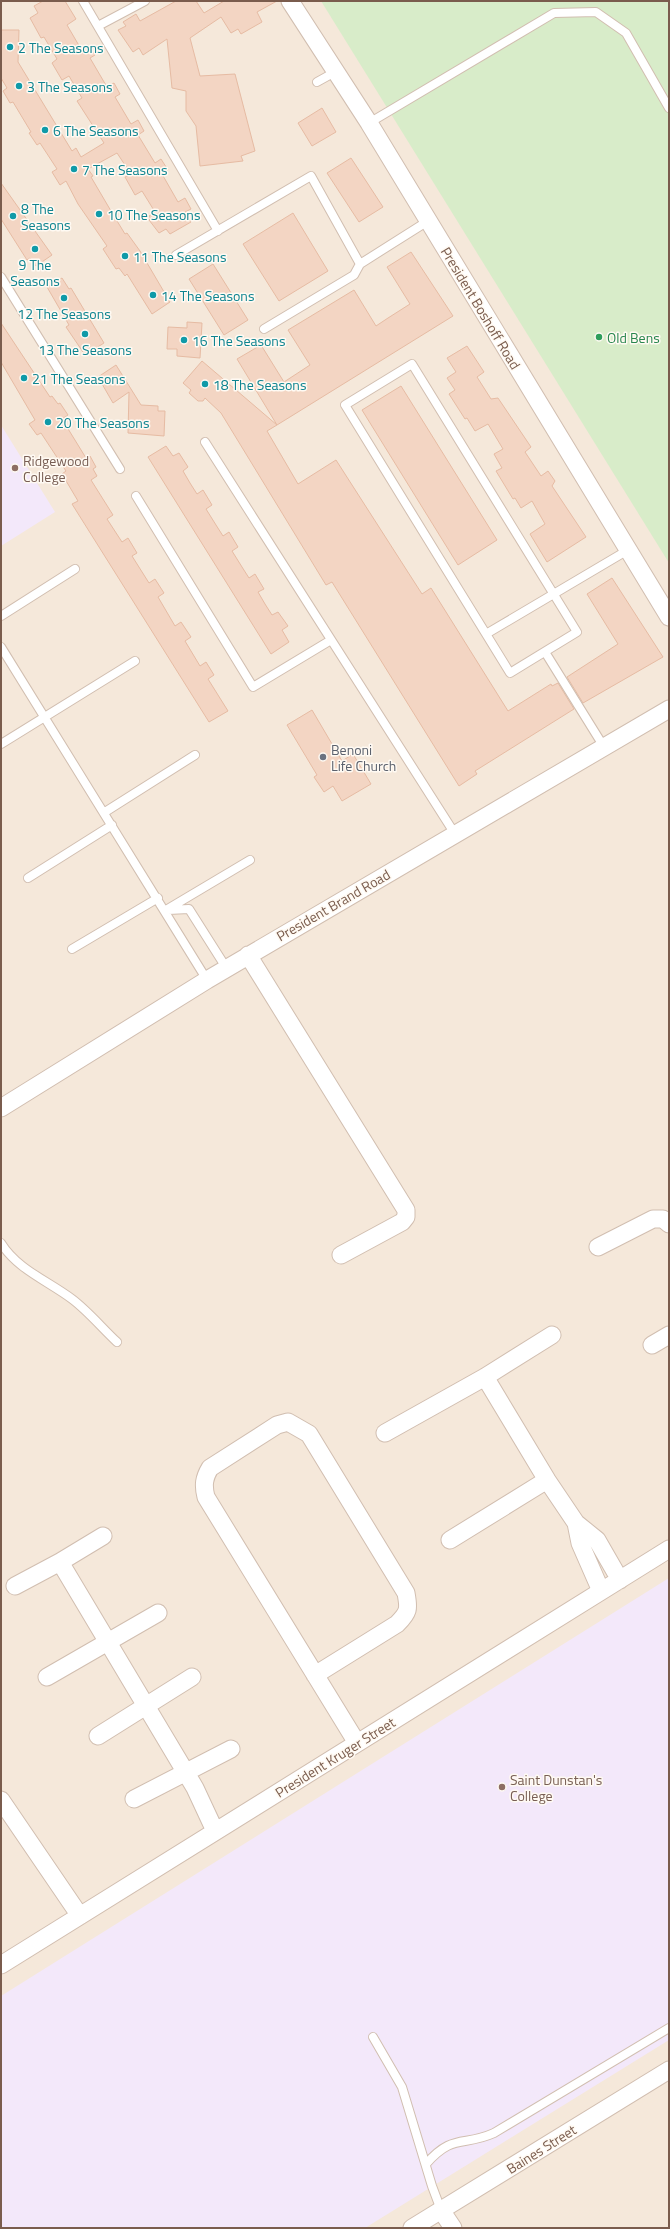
<svg xmlns="http://www.w3.org/2000/svg" width="670" height="2229" viewBox="0 0 670 2229" font-family="'Titillium Web',sans-serif">
<rect width="100%" height="100%" fill="#fdf6ec"/>
<path fill="#f5e8da" d="M1 1H669V2228H1Z"/>
<path fill="#f3e8fa" d="M1 425 55 512 1 546Z
M669 1578V2040L365 2228H1V1996Z"/>
<path fill="#d8ecc9" d="M321 1H669V563Z"/>
<path fill="#f3d5c3" stroke="#e6bba3" d="M43 1H65L76 19 67 25 81 49 88 45 95 55 90 58 107 87 114 83 120 94 115 97 131 124 138 120 144 131 138 135 155 163 161 159 168 170 162 174 178 202 185 198 191 209 185 212 191 222 170 234 166 229 159 233 149 220 151 219 149 216 155 212 142 191 135 195 125 177 131 174 117 153 88 169 93 176 91 177 111 211 125 234 127 233 140 251 170 302 152 314 127 274 125 276 119 268 116 269 103 249 107 246 78 204 66 181 60 185 52 172 57 169 40 143 37 145 29 133 31 132 13 102 10 103 3 91 7 88 1 78V30H19L18 62 72 151 76 148 81 157 104 143 77 101 82 98 69 76 62 80 52 63 57 59 44 37 41 38 30 18 38 13 34 6Z
M176 1H196L204 13 224 1H277L257 12 262 22 241 34 238 29 231 33 221 17 190 38 200 76 235 74 255 151 241 156 243 161 200 166 196 126 186 111V91L172 88 167 39 143 55 139 48 133 52 118 30 126 26 123 22 136 14 140 21Z
M322 108 336 132 312 146 298 123Z
M351 158 383 207 359 222 327 173Z
M1 183 52 255 36 266 30 258 27 260 1 219Z
M293 213 328 271 279 301 243 244Z
M411 252 453 316 277 425 237 359 261 345 284 382 310 365 288 330 354 290 376 326 388 318 410 304 387 267Z
M213 264 248 320 224 335 189 279Z
M62 278 69 289 71 288 104 343 85 355 66 327 69 325 47 287Z
M187 322 202 323 200 358 177 356V349H167L168 327 187 328Z
M1 323 50 397 52 396 58 404 60 403 68 415 62 419 86 458 90 456 96 467 93 469 97 476 91 480 113 515 107 519 122 542 128 538 137 553 132 556 149 583 155 579 164 593 158 597 175 626 181 622 191 637 185 641 200 666 206 662 214 675 208 679 228 711 209 722 72 504 78 501 62 474 66 471 41 433 37 435 29 424 35 420 1 362Z
M467 346 484 372 477 377 491 399 498 398 531 447 525 452 541 476 548 471 555 481 552 486 586 537 547 562 530 534 545 524 532 501 521 508 515 498 513 499 496 471 502 468 494 454 503 449 488 424 475 431 467 418 465 419 449 394 455 390 447 378 456 372 447 358Z
M202 361 277 425 267 431 298 484 336 460 422 594 431 588 508 711 551 684 552 686 558 683 574 709 475 771 477 774 459 786 332 582 326 585 221 413 205 398 203 401H198L189 393 191 390 183 383Z
M116 365 141 405 158 406V411H165L164 436 128 433 129 392 113 403 98 377Z
M401 386 497 540 458 565 362 410Z
M166 446 173 456 179 453 188 467 183 471 190 483 197 494 203 490 212 505 206 509 216 525 223 536 229 532 238 547 232 551 242 567 249 578 255 574 264 589 258 592 265 604 272 615 278 612 288 626 282 630 289 642 271 654 148 457Z
M612 578 663 657 583 703 567 677 618 644 587 594Z
M312 710 342 761 353 754 371 784 342 801 333 786 324 792 314 777 317 775 287 725Z"/>
<g fill="none" stroke-linecap="round" stroke-linejoin="round">
<defs>
<path id="lane" d="M83 1 218 231
M98 26 145 1
M317 82 335 72
M369 123 554 13 596 12 626 33 669 108
M176 255 311 176 360 264
M1 277 120 469
M264 329 354 275 360 264 428 221
M412 364 577 632 510 673 345 405Z
M205 442 455 834
M136 496 253 687 331 640
M1 616 75 569
M486 634 628 550
M1 647 207 980
M545 652 604 747
M1 744 135 661
M105 812 195 755
M28 878 112 825
M166 910 250 860
M168 910 189 909 227 969
M72 949 158 898
M1 1243C17 1269 48 1281 72 1299 88 1311 102 1328 117 1342
M373 2037 402 2087 432 2186 441 2210
M426 2164C453 2133 463 2147 494 2133L669 2028"/>
<path id="street" d="M290 1 369 123 669 617
M248 955 406 1210V1217L402 1222 341 1255
M1 1108 207 980 669 709
M598 1247 653 1219H663L669 1224
M652 1345 669 1335
M485 1377 547 1480 576 1523 597 1540 620 1580
M385 1433 485 1377 552 1335
M576 1523 580 1543 601 1591
M450 1540 547 1480
M60 1562 103 1536
M15 1586 60 1562 195 1788 215 1831
M315 1675 397 1624C409 1612 409 1609 406 1593L309 1434 288 1422 277 1425 210 1468C204 1478 203 1485 206 1497L357 1743
M47 1677 158 1613
M98 1736 192 1677
M134 1799 231 1749
M1 1800 80 1916
M1 1965 669 1549
M441 2210 453 2228
M412 2228 669 2070"/>
</defs>
<use href="#lane" stroke="#d1beb0" stroke-width="10"/>
<use href="#street" stroke="#d1beb0" stroke-width="19"/>
<use href="#lane" stroke="#fff" stroke-width="8"/>
<use href="#street" stroke="#fff" stroke-width="17"/>
</g>
<g fill="#0f9aa8" stroke="#fffaf3" stroke-width="1.5">
<circle cx="10" cy="47" r="4"/>
<circle cx="19" cy="86" r="4"/>
<circle cx="45" cy="130" r="4"/>
<circle cx="74" cy="169" r="4"/>
<circle cx="99" cy="214" r="4"/>
<circle cx="13" cy="216" r="4"/>
<circle cx="35" cy="249" r="4"/>
<circle cx="125" cy="256" r="4"/>
<circle cx="153" cy="295" r="4"/>
<circle cx="64" cy="298" r="4"/>
<circle cx="85" cy="334" r="4"/>
<circle cx="184" cy="340" r="4"/>
<circle cx="24" cy="378" r="4"/>
<circle cx="205" cy="384" r="4"/>
<circle cx="48" cy="422" r="4"/>
</g>
<circle fill="#2e9e5b" stroke="#fffaf3" stroke-width="1.5" cx="599" cy="337" r="4"/>
<g fill="#8d6e63" stroke="#fffaf3" stroke-width="1.5">
<circle cx="15" cy="468" r="4"/>
<circle cx="502" cy="1787" r="4"/>
</g>
<circle fill="#6b7280" stroke="#fffaf3" stroke-width="1.5" cx="323" cy="757" r="4"/>
<g text-anchor="middle" dominant-baseline="central" stroke-width="3" stroke-linejoin="round" paint-order="stroke">
<g font-size="14" fill="#0d838f" stroke="#fffaf3" text-anchor="start">
<text x="18" y="47">2 The Seasons</text>
<text x="27" y="86">3 The Seasons</text>
<text x="53" y="130">6 The Seasons</text>
<text x="82" y="169">7 The Seasons</text>
<text x="21" y="208">8 The<tspan x="21" dy="16">Seasons</tspan></text>
<text x="107" y="214">10 The Seasons</text>
<text x="133" y="256">11 The Seasons</text>
<text x="35" y="264" text-anchor="middle">9 The<tspan x="35" dy="16">Seasons</tspan></text>
<text x="161" y="295">14 The Seasons</text>
<text x="64" y="313" text-anchor="middle">12 The Seasons</text>
<text x="192" y="340">16 The Seasons</text>
<text x="85" y="349" text-anchor="middle">13 The Seasons</text>
<text x="32" y="378">21 The Seasons</text>
<text x="213" y="384">18 The Seasons</text>
<text x="56" y="422">20 The Seasons</text>
</g>
<g font-size="14" fill="#7a5c4d" stroke="#fffaf3">
<text transform="translate(481 308) rotate(59)">President Boshoff Road</text>
<text transform="translate(333 905) rotate(-30)">President Brand Road</text>
<text transform="translate(335 1757) rotate(-32)">President Kruger Street</text>
<text transform="translate(541 2149) rotate(-32)">Baines Street</text>
</g>
<g font-size="14" fill="#27864d" stroke="#fffaf3" text-anchor="start">
<text x="607" y="337">Old Bens</text>
</g>
<g font-size="14" fill="#785e54" stroke="#fffaf3" text-anchor="start">
<text x="23" y="460">Ridgewood<tspan x="23" dy="16">College</tspan></text>
<text x="510" y="1779">Saint Dunstan's<tspan x="510" dy="16">College</tspan></text>
</g>
<g font-size="14" fill="#5b616d" stroke="#fffaf3" text-anchor="start">
<text x="331" y="749">Benoni<tspan x="331" dy="16">Life Church</tspan></text>
</g>
</g>
<rect width="670" height="2229" fill="none" stroke="#7a5c4d" stroke-width="4"/>
</svg>
